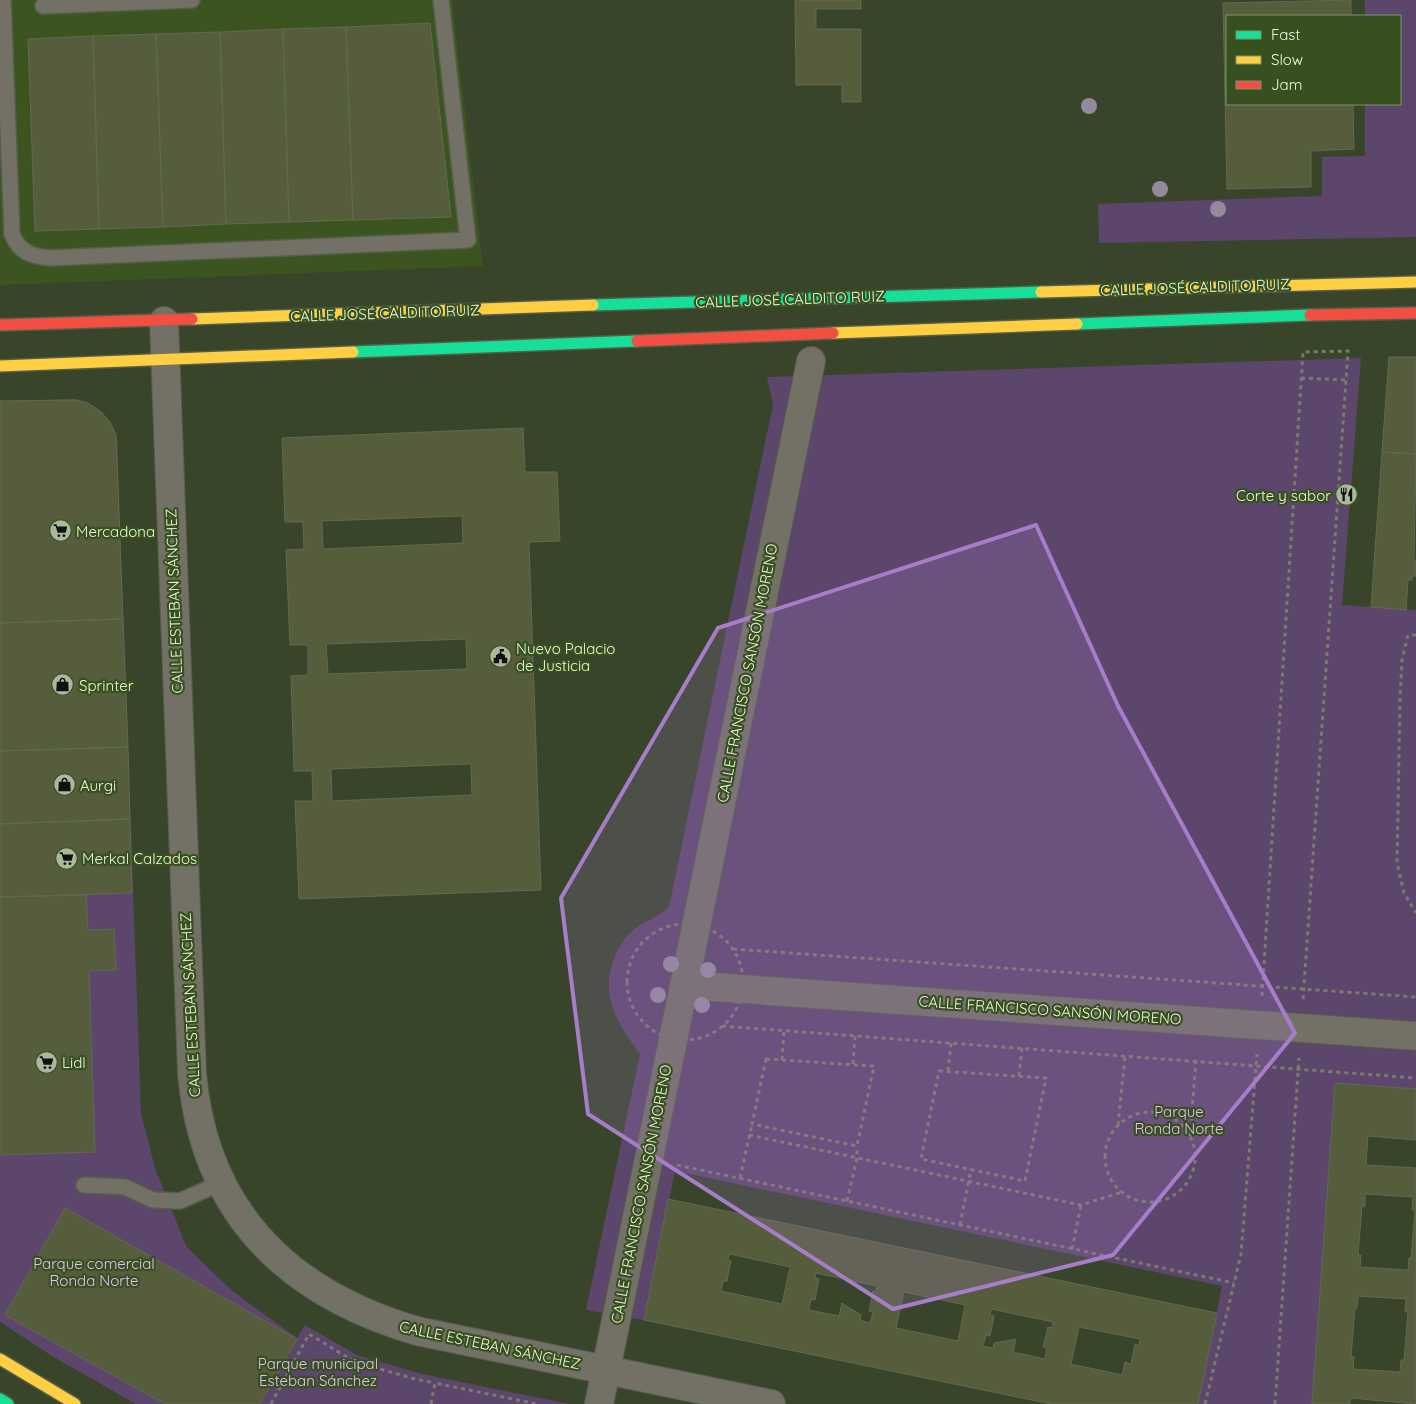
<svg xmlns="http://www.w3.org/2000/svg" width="1416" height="1404" viewBox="0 0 1416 1404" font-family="Quicksand,sans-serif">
<rect width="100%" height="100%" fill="#38452a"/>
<path fill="#3c5520" d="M0 0H452L483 266 0 285Z"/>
<path fill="#5c466c" d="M1365 0H1416V237L1099 243 1098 204 1322 196V157L1365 156V104H1400V16H1365Z
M1361 358 1342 605 1416 610V1089L1335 1083 1312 1404H1198L1222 1286 675 1171 644 1320 586 1310 640 1054C619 1025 600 998 613 962 616 953 621 942 628 935 640 922 658 918 669 907L773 404 767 377Z
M72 399C96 402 113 419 117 442L141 1113 155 1168 186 1246 231 1290 297 1338 305 1325 357 1355 418 1373 569 1404H136L52 1356 0 1322V401Z"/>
<path fill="#555d3c" stroke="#626952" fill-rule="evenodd" d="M795 0H861V9H816V29H861V102H842V85H796Z
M1351 0V16H1227V104H1353L1354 149 1311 151V187L1227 189 1223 3Z
M430 23 451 217 353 220 346 27Z
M346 27 353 220 289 222 283 29Z
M283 29 289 222 226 224 220 32Z
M220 32 226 224 163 227 156 34Z
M156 34 163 227 99 229 93 36Z
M93 36 99 229 35 231 28 39Z
M1389 357H1416V454L1382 452Z
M77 400 88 403 100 411 110 422 116 435 123 619 0 623V401Z
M523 428 525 472H557L560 541 529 542 541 890 299 899 295 801H313L312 771H294L291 676 308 675V645H290L286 550 304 549 303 522H285L282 438ZM462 516 463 543 323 549 322 521ZM466 639 467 669 328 674 326 644ZM471 764 472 795 332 801 331 769Z
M1382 452 1416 454 1414 560H1416V576H1412V580H1408L1406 610 1371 607Z
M123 619 128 747 0 751V623Z
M128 747 130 819 0 824V751Z
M130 819 132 893 0 897V824Z
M86 895 88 930 114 929 116 970 89 971 95 1152 0 1155V897Z
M1335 1083 1416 1089V1140L1368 1136 1366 1165 1416 1168V1404L1350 1398V1404H1312ZM1365 1194 1413 1197 1412 1210H1415L1411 1258H1409L1408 1270 1360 1267 1361 1255H1358L1362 1206H1365ZM1358 1296 1406 1299 1405 1312H1408L1404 1360H1401L1400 1372 1353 1369 1354 1357H1351L1355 1308H1357Z
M668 1199 1217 1313 1198 1404H1051L644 1320ZM729 1254 790 1267 782 1304 721 1291 723 1281H727L731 1261 728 1260ZM816 1273 877 1286 876 1292 873 1291 869 1311 873 1312 870 1323 860 1320 861 1315 842 1303 839 1316 809 1310 811 1299 815 1300 819 1279 815 1278ZM904 1292 965 1305 958 1341 896 1328ZM991 1309 1053 1322 1052 1328 1048 1327 1043 1347 1047 1348 1045 1359 1013 1352 1016 1339 994 1343 993 1348 983 1346 986 1335 990 1336 994 1316 990 1315ZM1079 1327 1140 1339 1139 1345 1135 1344 1131 1364 1125 1362 1122 1375 1071 1364Z
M65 1208 297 1339 260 1404H165L5 1315Z"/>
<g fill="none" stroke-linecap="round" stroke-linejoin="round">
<defs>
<path id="lane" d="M3 0 12 234C19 252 31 256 49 258L468 240 441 0
M43 6 192 0
M84 1185 125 1187 153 1200 180 1201 221 1183"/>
<path id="street" d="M164 321 192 1073C204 1212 287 1293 417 1331L771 1404
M684 985 1416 1036
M599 1404 811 361"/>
<path id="fast" d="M593 305 1041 292
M1077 324 1310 315
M353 352 637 341
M0 1399 8 1404"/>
<path id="slow" d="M1041 292 1416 282
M192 319 593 305
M833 333 1077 324
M0 366 353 352
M0 1359 75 1404"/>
<path id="jam" d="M1310 315 1416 313
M0 325 192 319
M637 341 833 333"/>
</defs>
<use href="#lane" stroke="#545f49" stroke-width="18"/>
<use href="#street" stroke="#545f49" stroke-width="30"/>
<use href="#fast" stroke="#545f49" stroke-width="14"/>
<use href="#slow" stroke="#545f49" stroke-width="14"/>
<use href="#jam" stroke="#545f49" stroke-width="14"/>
<path stroke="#7a7b6f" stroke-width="3" stroke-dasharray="4 4" stroke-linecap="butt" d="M1301 378 1346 380
M1416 635H1408L1402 660 1400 699 1397 863 1404 893 1416 913
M627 982a58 58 0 1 1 116 0a58 58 0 1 1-116 0Z
M733 949 1416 997
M1262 996 1303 352 1348 351 1303 1000
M722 1026 1416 1078
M766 1059 874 1066 857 1146 752 1124Z
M782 1060 784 1030
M853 1064 855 1036
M939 1071 1046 1078 1025 1181 921 1159Z
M948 1071 951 1043
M1019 1076 1022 1048
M1105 1157a45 45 0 1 1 90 0a45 45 0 1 1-90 0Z
M1118 1125 1125 1056
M749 1135 1081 1205 1122 1192
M1190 1136 1196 1061
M677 1165 1234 1283
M740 1178 752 1124
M847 1201 857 1158V1146
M960 1225 971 1169
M1072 1249 1081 1205
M271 1404 309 1334 355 1362 415 1379 435 1383
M431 1404 435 1383 537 1404
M1205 1404 1241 1254 1257 1054
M1275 1404 1299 1058"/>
<use href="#lane" stroke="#737066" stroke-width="15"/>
<use href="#street" stroke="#737066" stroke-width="28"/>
<use href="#fast" stroke="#16e098" stroke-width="11"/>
<use href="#slow" stroke="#ffcf43" stroke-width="11"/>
<use href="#jam" stroke="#f24e42" stroke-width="11"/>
</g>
<g fill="#95899d">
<circle cx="1089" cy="106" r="8"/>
<circle cx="1160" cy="189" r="8"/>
<circle cx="1218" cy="209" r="8"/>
<circle cx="671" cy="964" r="8"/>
<circle cx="708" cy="970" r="8"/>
<circle cx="658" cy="995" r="8"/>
<circle cx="702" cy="1005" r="8"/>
</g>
<path fill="#a77dca" fill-opacity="0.2" stroke="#a77dca" stroke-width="4" stroke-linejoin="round" d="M1036 525 1118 706 1295 1033 1113 1255 893 1309 588 1114 561 898 718 628Z"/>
<defs>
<symbol id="restaurant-disc" viewBox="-11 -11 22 22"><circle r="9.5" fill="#aab99d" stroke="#38501f"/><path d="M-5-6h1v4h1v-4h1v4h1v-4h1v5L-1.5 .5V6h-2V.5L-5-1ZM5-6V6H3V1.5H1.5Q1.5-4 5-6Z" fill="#111"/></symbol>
<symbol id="supermarket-disc" viewBox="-11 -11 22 22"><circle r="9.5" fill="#aab99d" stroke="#38501f"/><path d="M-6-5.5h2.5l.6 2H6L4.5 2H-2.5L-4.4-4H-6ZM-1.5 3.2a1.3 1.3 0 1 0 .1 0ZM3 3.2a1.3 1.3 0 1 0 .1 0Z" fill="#111"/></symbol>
<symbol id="civic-disc" viewBox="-11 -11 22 22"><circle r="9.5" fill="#aab99d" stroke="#38501f"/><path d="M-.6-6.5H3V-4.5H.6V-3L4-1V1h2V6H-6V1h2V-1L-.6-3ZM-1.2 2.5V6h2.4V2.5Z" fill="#111"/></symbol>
<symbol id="shop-disc" viewBox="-11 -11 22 22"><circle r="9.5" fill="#aab99d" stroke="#38501f"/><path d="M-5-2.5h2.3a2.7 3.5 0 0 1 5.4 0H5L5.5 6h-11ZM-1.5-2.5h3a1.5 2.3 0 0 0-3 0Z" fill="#111"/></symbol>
</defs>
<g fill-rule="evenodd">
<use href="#restaurant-disc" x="1334" y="482" width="25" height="25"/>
<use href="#supermarket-disc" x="48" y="518" width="25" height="25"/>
<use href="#civic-disc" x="488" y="644" width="25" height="25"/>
<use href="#shop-disc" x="50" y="672" width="25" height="25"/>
<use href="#shop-disc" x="52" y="772" width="25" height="25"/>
<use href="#supermarket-disc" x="54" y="846" width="25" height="25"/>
<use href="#supermarket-disc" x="34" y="1050" width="25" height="25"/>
</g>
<g text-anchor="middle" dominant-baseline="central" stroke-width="4.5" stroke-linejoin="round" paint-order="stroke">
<g font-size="15" fill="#e8f7db" stroke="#38501f">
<text transform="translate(1195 287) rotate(-2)">CALLE JOSÉ CALDITO RUIZ</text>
<text transform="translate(790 299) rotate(-2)">CALLE JOSÉ CALDITO RUIZ</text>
<text transform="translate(385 313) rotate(-2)">CALLE JOSÉ CALDITO RUIZ</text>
<text transform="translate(174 601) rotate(-92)">CALLE ESTEBAN SÁNCHEZ</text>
<text transform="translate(747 673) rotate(-79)">CALLE FRANCISCO SANSÓN MORENO</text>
<text transform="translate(190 1005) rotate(-93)">CALLE ESTEBAN SÁNCHEZ</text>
<text transform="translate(1050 1010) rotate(4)">CALLE FRANCISCO SANSÓN MORENO</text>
<text transform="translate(641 1194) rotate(-79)">CALLE FRANCISCO SANSÓN MORENO</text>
<text transform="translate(490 1345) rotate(12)">CALLE ESTEBAN SÁNCHEZ</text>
</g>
<g font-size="15" fill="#e8f7db" stroke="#38501f" text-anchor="start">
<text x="1331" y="495" text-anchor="end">Corte y sabor</text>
<text x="76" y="531">Mercadona</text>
<text x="516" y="648">Nuevo Palacio<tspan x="516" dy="17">de Justicia</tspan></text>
<text x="79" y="685">Sprinter</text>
<text x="80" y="785">Aurgi</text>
<text x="82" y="858">Merkal Calzados</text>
<text x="62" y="1062">Lidl</text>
</g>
<g font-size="15" fill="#e1c0fb" stroke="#38501f">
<text x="1179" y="1111">Parque<tspan x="1179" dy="17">Ronda Norte</tspan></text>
<text x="94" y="1263">Parque comercial<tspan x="94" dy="17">Ronda Norte</tspan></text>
<text x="318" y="1363">Parque municipal<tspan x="318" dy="17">Esteban Sánchez</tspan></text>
</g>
</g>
<rect x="1226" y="15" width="175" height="90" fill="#38501f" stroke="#7e936a"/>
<rect x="1236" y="31" width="25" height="8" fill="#16e098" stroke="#7e936a"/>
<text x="1271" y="40" font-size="15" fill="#e8f7db">Fast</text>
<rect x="1236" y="56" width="25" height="8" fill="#ffcf43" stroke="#7e936a"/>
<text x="1271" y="65" font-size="15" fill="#e8f7db">Slow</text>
<rect x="1236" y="81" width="25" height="8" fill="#f24e42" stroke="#7e936a"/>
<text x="1271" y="90" font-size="15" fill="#e8f7db">Jam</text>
</svg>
